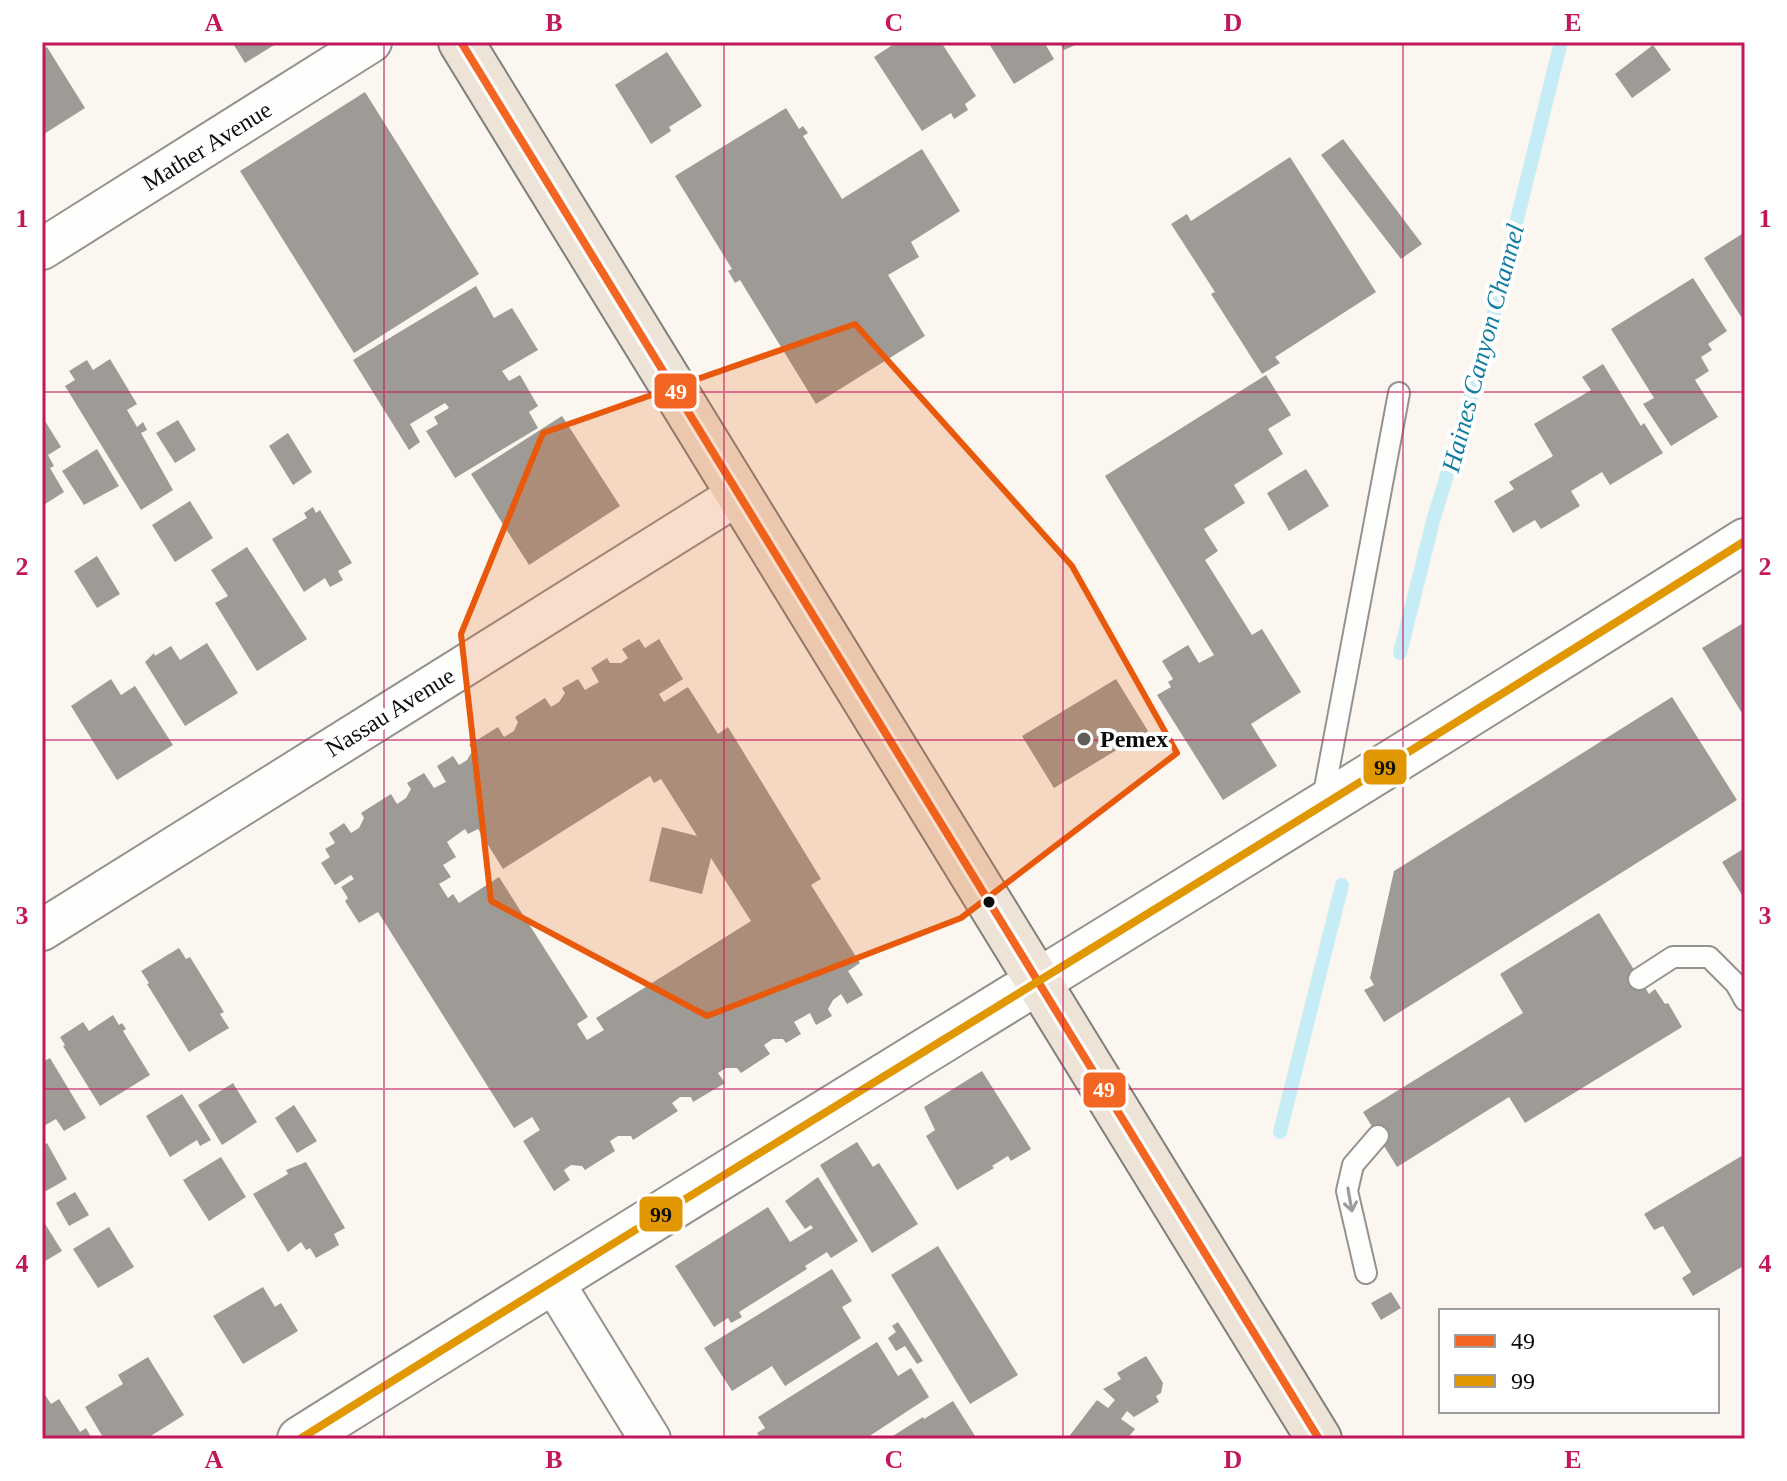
<svg xmlns="http://www.w3.org/2000/svg" width="1787" height="1481" viewBox="0 0 1787 1481" font-family="Georgia,serif">
<rect width="100%" height="100%" fill="#fbf7f0"/>
<g fill="none" stroke-linecap="round" stroke-linejoin="round">
<path stroke="#c6edf6" stroke-width="14" d="M1400 653 1433 521 1483 357 1561 42
M1280 1132 1342 885"/>
</g>
<path fill="#9e9a96" fill-rule="evenodd" d="M232 42H279L245 63Z
M897 42H941L976 96 965 104 968 110 954 119 951 113 922 131 874 57Z
M988 42H1044L1054 59 1014 84Z
M1059 42H1082L1064 50Z
M1653 45 1671 70 1632 98 1615 74Z
M47 47 85 108 44 134 42 50Z
M667 52 702 106 669 127 671 131 651 144 615 85Z
M365 92 479 274 354 353 240 171Z
M786 108 799 129 803 126 808 133 803 136 842 199 922 149 960 211 911 242 919 257 888 275 925 336 816 404 740 280 735 283 728 271 732 269 675 176Z
M1343 139 1422 244 1401 259 1321 155Z
M1290 157 1376 292 1275 357 1280 363 1262 374 1211 294 1215 292 1171 224 1187 214 1191 221Z
M1745 232V323L1704 258Z
M1693 278 1727 331 1708 344 1712 350 1701 357 1709 371 1695 380 1718 417 1671 446 1643 404 1654 398 1611 329Z
M476 286 494 318 512 308 538 350 502 371 509 381 520 375 538 406 529 412 538 428 455 478 426 431 438 424 434 417 449 408 445 403 410 424 420 442 409 450 353 360Z
M110 359 137 404 127 410 137 427 143 422 147 430 141 433 173 490 141 510 65 386 75 380 69 371 87 360 93 370Z
M1603 364 1641 426 1644 423 1663 453 1610 485 1602 472 1571 491 1580 506 1541 529 1535 520 1513 533 1494 501 1514 489 1509 482 1553 456 1534 424 1591 390 1582 377Z
M1266 375 1291 415 1268 429 1283 454 1234 485 1245 503 1204 529 1218 551 1205 560 1252 635 1262 629 1301 692 1251 724 1277 766 1223 800 1157 695 1171 687 1168 682 1173 679 1162 661 1188 645 1199 663 1214 655 1105 476Z
M42 416 61 447 48 455 54 466 50 468 64 492 42 506Z
M562 416 620 506 529 565 471 474Z
M178 420 196 450 175 463 156 433Z
M288 433 312 472 293 485 269 446Z
M97 449 119 486 84 505 62 471Z
M1306 469 1329 506 1289 531 1267 493Z
M190 501 213 538 175 562 152 525Z
M313 507 316 513 320 510 352 563 338 571 343 580 330 587 325 578 304 592 272 539 307 518 304 513Z
M247 547 307 639 257 671 215 603 228 596 211 570Z
M97 556 120 594 97 608 74 571Z
M1745 622V718L1702 648Z
M639 639 645 648 659 639 683 679 659 694 664 702 688 687 718 734 728 727 821 879 811 885 860 963 848 971 863 995 847 1004 841 994 833 1000 828 1009 832 1016 816 1025 810 1013 794 1022 801 1034 786 1043 783 1039H773L764 1045 770 1054 741 1073 737 1068H726L718 1073 725 1083 693 1102 691 1097H680L672 1103 678 1111 633 1140 631 1136H618L610 1141 615 1151 585 1170 582 1166 571 1165 564 1170 570 1180 554 1191 523 1141 540 1130 532 1117 514 1128 378 912 359 923 345 901 348 898 341 887 354 879 351 875 335 885 321 863 330 857 325 849 335 843 329 833 344 823 351 833 359 828 364 818 361 813 391 794 397 804 406 798 411 789 407 783 424 773 434 788 446 782 437 766 453 756 459 765 467 760 473 750 469 745 498 727 504 737 514 731 518 722 515 717 545 698 551 707 559 702 565 693 562 688 578 679 585 690 599 682 591 668 607 658 610 663H621L628 658 622 649ZM650 776 654 783 661 779 697 836 662 827 649 881 702 894 711 858 751 921 596 1018 604 1030 587 1040 577 1024 588 1017 499 877 459 903 453 894 448 898 439 884 451 877 443 865 456 857 447 842 465 829 468 834 478 829 503 869Z
M207 643 238 693 185 726 145 662 154 653 155 656 171 646 180 660Z
M111 679 121 695 135 686 173 745 117 780 71 706Z
M1116 679 1148 731 1054 788 1022 736Z
M1672 697 1737 800 1384 1022 1364 990 1374 985 1370 978 1394 871Z
M1745 848V900L1722 862Z
M1599 913 1649 994 1655 989 1665 1004 1668 1003 1682 1027 1525 1123 1509 1097 1397 1167 1363 1112 1523 1013 1500 974Z
M179 948 186 959 190 957 224 1012 220 1014 229 1028 189 1052 147 984 149 983 141 971Z
M113 1015 119 1025 122 1023 126 1029 123 1031 150 1075 100 1106 63 1046 65 1045 60 1037 83 1022 89 1031Z
M50 1058 86 1118 64 1131 56 1119 42 1127V1062Z
M982 1071 1031 1149 1011 1161 1008 1156 992 1166 994 1168 957 1190 926 1136 935 1130 924 1107Z
M233 1083 257 1122 222 1145 198 1105Z
M182 1094 211 1140 200 1146 197 1140 170 1157 146 1116Z
M294 1105 317 1141 297 1153 275 1118Z
M857 1142 873 1167 879 1163 918 1224 872 1253 820 1165Z
M47 1143 67 1179 46 1191 42 1185V1146Z
M1745 1154V1265L1693 1296 1682 1278 1691 1272 1663 1226 1654 1230 1644 1214Z
M221 1157 246 1197 209 1221 183 1180Z
M306 1162 345 1228 334 1234 339 1245 316 1258 310 1248 306 1250 301 1242 288 1252 253 1194 288 1174 286 1170Z
M818 1177 858 1241 831 1258 827 1252 805 1266 807 1269 739 1312 742 1317 731 1323 728 1318 714 1327 675 1266 768 1207 790 1242 813 1228 811 1225 805 1229 785 1201Z
M75 1192 89 1215 69 1226 56 1203Z
M42 1219 62 1251 42 1263Z
M109 1227 134 1267 98 1288 73 1249Z
M938 1246 1018 1375 970 1404 891 1275Z
M832 1269 852 1301 842 1307 861 1338 785 1386 772 1366 732 1391 704 1348Z
M263 1287 275 1307 281 1303 298 1331 243 1364 213 1316Z
M1391 1292 1401 1308 1381 1320 1371 1303Z
M898 1322 923 1361 917 1364 905 1346 896 1351 888 1338 896 1332 892 1326Z
M877 1342 898 1376 911 1368 929 1397 865 1439H761L757 1433 765 1428 758 1417Z
M1146 1356 1163 1383 1161 1393 1156 1396 1159 1402 1134 1417 1127 1411 1121 1419 1135 1429 1127 1439H1067L1097 1400 1108 1408 1115 1400 1103 1389 1121 1379 1117 1373Z
M148 1357 184 1415 146 1439H104L85 1407 123 1384 118 1375Z
M42 1390 51 1404 59 1399 80 1432 86 1428 91 1437 87 1439H42Z
M953 1401 977 1439H888L923 1417 924 1419Z"/>
<g fill="none" stroke-linecap="round" stroke-linejoin="round">
<defs>
<path id="service" d="M1322 804 1399 393
M1639 979 1673 957H1709L1736 984 1745 1000
M1366 1273 1347 1191 1353 1165 1378 1136"/>
<path id="minor" d="M42 249 371 42
M42 930 739 494
M552 1280 650 1439"/>
<path id="tertiary" d="M300 1439C780 1137 1266 845 1745 541"/>
<path id="primary" d="M461 42 1319 1439"/>
</defs>
<use href="#service" stroke="#94928f" stroke-width="24"/>
<use href="#minor" stroke="#94928f" stroke-width="44"/>
<use href="#tertiary" stroke="#94928f" stroke-width="48"/>
<use href="#primary" stroke="#817f7c" stroke-width="48"/>
<use href="#service" stroke="#fefefd" stroke-width="20"/>
<use href="#minor" stroke="#fefefd" stroke-width="40"/>
<use href="#tertiary" stroke="#fefefd" stroke-width="44"/>
<use href="#primary" stroke="#ede3d7" stroke-width="44"/>
<defs>
<path id="bus-1" d="M461 42 1319 1439"/>
<path id="bus-2" d="M300 1439C780 1137 1266 845 1745 541"/>
</defs>
<use href="#bus-1" stroke="#fff" stroke-width="14"/>
<use href="#bus-2" stroke="#fff" stroke-width="14"/>
<use href="#bus-1" stroke="#f26522" stroke-width="8"/>
<use href="#bus-2" stroke="#e09701" stroke-width="8"/>
</g>
<defs><path id="oneway-shaft" d="M-6 0H5M1.5-3L5.5 0L1.5 3" fill="none" stroke-width="1.6" stroke-linecap="round" stroke-linejoin="round" transform="scale(2)"/></defs>
<use stroke="#9d9d9d" href="#oneway-shaft" transform="translate(1350 1200) rotate(80)"/>
<path fill="#e8590c" fill-opacity="0.2" stroke="#e8590c" stroke-width="6" stroke-linejoin="round" d="M855 324 1072 566 1177 753 961 918 707 1016 491 901 461 634 543 433Z"/>
<path fill="none" stroke="#c2185b" stroke-width="2" stroke-opacity="0.55" d="M384 42V1439M724 42V1439M1063 42V1439M1403 42V1439M42 392H1745M42 740H1745M42 1089H1745"/>
<circle fill="#605e5c" stroke="#fff" stroke-width="3" cx="1084" cy="739" r="8"/>
<circle fill="#0c0c0c" stroke="#fff" stroke-width="3" cx="989" cy="902" r="7"/>
<g text-anchor="middle" dominant-baseline="central" stroke-width="8" stroke-linejoin="round" paint-order="stroke">
<g font-size="24" fill="#0c0c0c" stroke="#fff">
<text transform="translate(207 146) rotate(-32)">Mather Avenue</text>
<text transform="translate(390 712) rotate(-32)">Nassau Avenue</text>
</g>
<g font-size="24" font-weight="bold" fill="#0c0c0c" stroke="#fff" text-anchor="start">
<text x="1100" y="739">Pemex</text>
</g>
<g font-size="26" font-style="italic" fill="#127ca1" stroke="#fff">
<text transform="translate(1483 348) rotate(-75)">Haines Canyon Channel</text>
</g>
</g>
<g stroke="#fff" stroke-width="3">
<rect x="653" y="372" width="45" height="38" rx="8" fill="#f26522"/>
<rect x="1362" y="748" width="46" height="38" rx="8" fill="#e09701"/>
<rect x="1082" y="1071" width="45" height="38" rx="8" fill="#f26522"/>
<rect x="638" y="1195" width="46" height="38" rx="8" fill="#e09701"/>
</g>
<g font-size="22" text-anchor="middle" font-weight="bold" fill="#fff">
<text x="676" y="399">49</text>
<text x="1104" y="1097">49</text>
</g>
<g font-size="22" text-anchor="middle" font-weight="bold" fill="#111">
<text x="1385" y="775">99</text>
<text x="661" y="1222">99</text>
</g>
<rect width="1787" height="1481" fill="none" stroke="#ffffff" stroke-width="88"/>
<rect x="1439" y="1309" width="280" height="104" fill="#ffffff" stroke="#9e9e9e" stroke-width="2"/>
<rect x="1455" y="1335" width="40" height="12" fill="#f26522" stroke="#9e9e9e" stroke-width="2"/>
<text x="1511" y="1349" font-size="24" fill="#0c0c0c">49</text>
<rect x="1455" y="1375" width="40" height="12" fill="#e09701" stroke="#9e9e9e" stroke-width="2"/>
<text x="1511" y="1389" font-size="24" fill="#0c0c0c">99</text>
<rect x="44" y="44" width="1699" height="1393" fill="none" stroke="#c2185b" stroke-width="3"/>
<g font-size="26" text-anchor="middle" font-weight="bold" fill="#c2185b">
<text x="214" y="31">A</text>
<text x="554" y="31">B</text>
<text x="894" y="31">C</text>
<text x="1233" y="31">D</text>
<text x="1573" y="31">E</text>
<text x="22" y="227">1</text>
<text x="1765" y="227">1</text>
<text x="22" y="575">2</text>
<text x="1765" y="575">2</text>
<text x="22" y="924">3</text>
<text x="1765" y="924">3</text>
<text x="22" y="1272">4</text>
<text x="1765" y="1272">4</text>
<text x="214" y="1468">A</text>
<text x="554" y="1468">B</text>
<text x="894" y="1468">C</text>
<text x="1233" y="1468">D</text>
<text x="1573" y="1468">E</text>
</g>
</svg>
